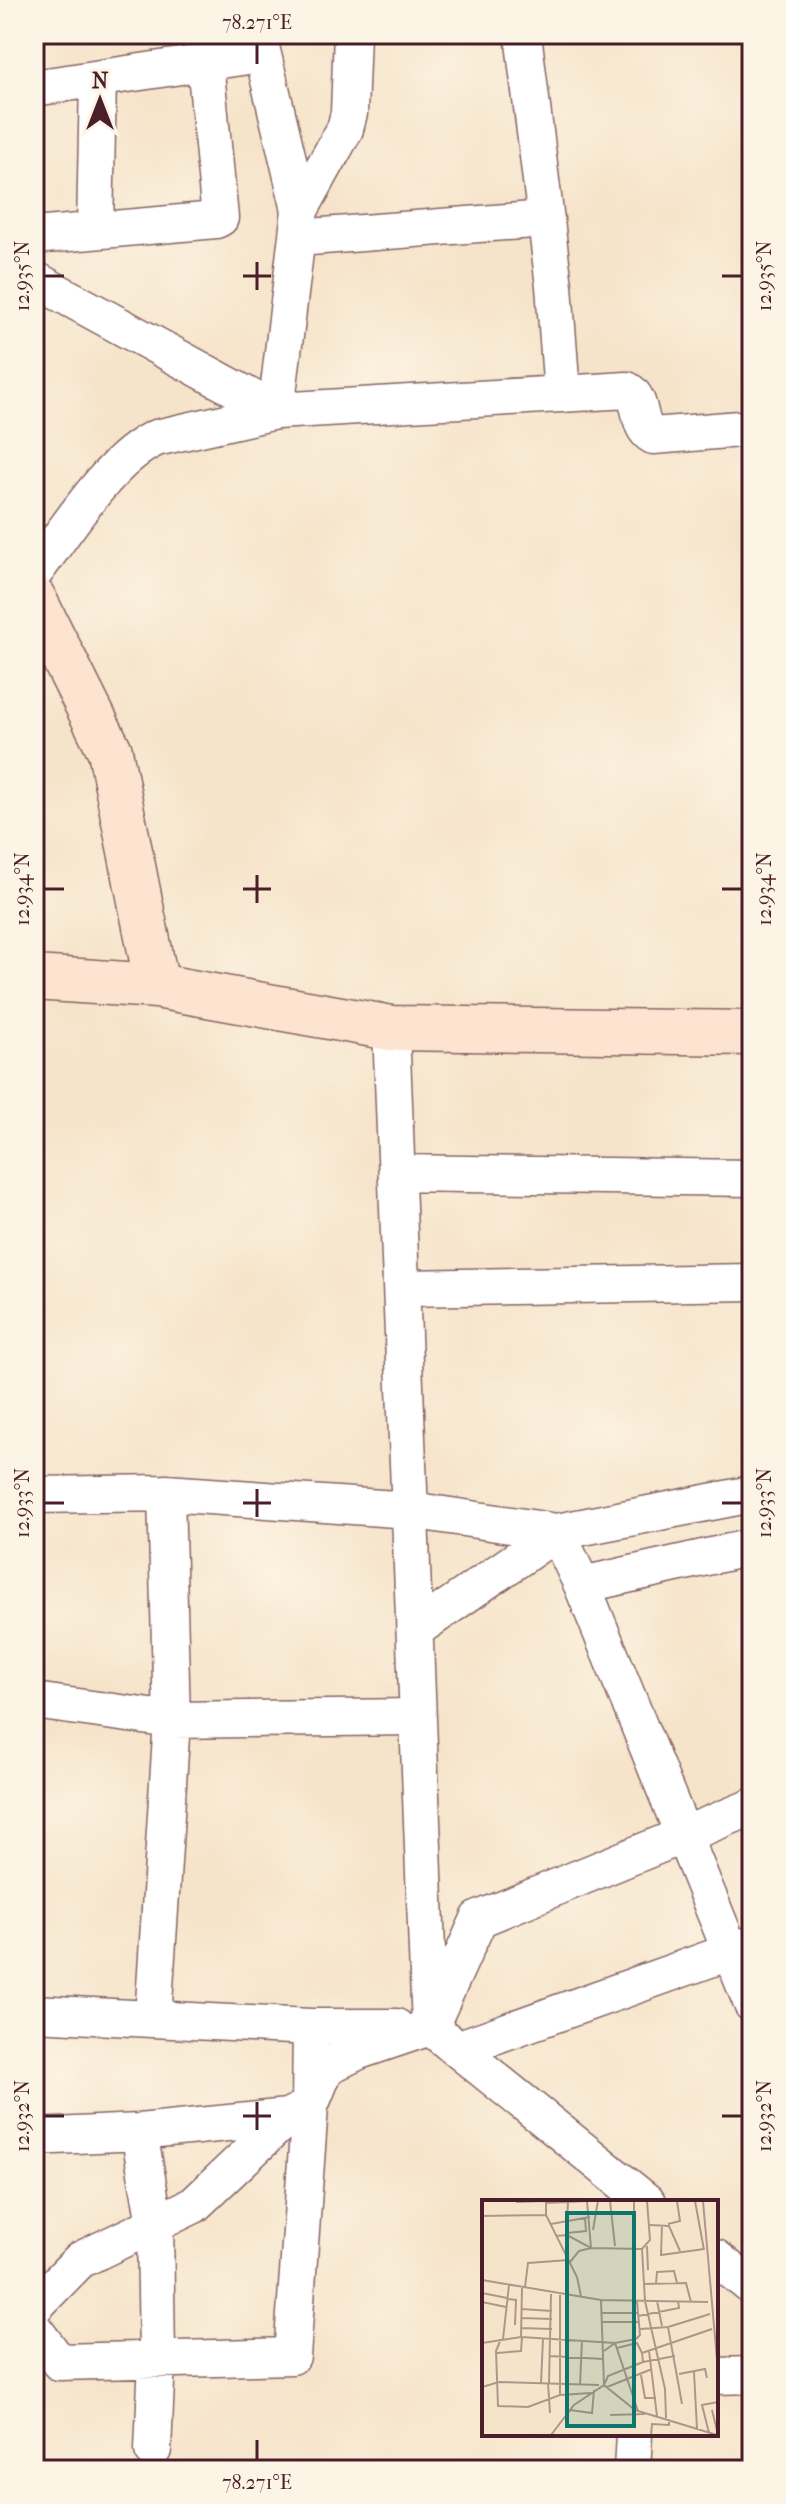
<svg xmlns="http://www.w3.org/2000/svg" width="786" height="2504" viewBox="0 0 786 2504" font-family="'IM FELL French Canon',serif">
<rect width="100%" height="100%" fill="#fcf5e5"/>
<filter id="ink" filterUnits="userSpaceOnUse"><feTurbulence type="fractalNoise" baseFrequency=".0125" numOctaves="2"/><feDisplacementMap in="SourceGraphic" scale="16" xChannelSelector="R" yChannelSelector="G"/><feConvolveMatrix kernelMatrix="1 2 1 2 8 2 1 2 1" color-interpolation-filters="sRGB"/></filter>
<filter id="wash" filterUnits="userSpaceOnUse"><feTurbulence type="fractalNoise" baseFrequency=".006" numOctaves="4" result="noise"/><feDisplacementMap in="SourceGraphic" scale="32" xChannelSelector="R" yChannelSelector="G"/><feGaussianBlur stdDeviation="1.8" result="paint"/><feColorMatrix in="noise" values="0 0 0 0 0 0 0 0 0 0 0 0 0 0 0 0 0 1.4 0 .05"/><feComposite in="paint" operator="in"/></filter>
<g filter="url(#wash)">
<rect width="100%" height="100%" fill="#f6e4ca"/>
</g>
<g filter="url(#ink)">
<g fill="none" stroke-linecap="round" stroke-linejoin="round">
<defs>
<path id="street" d="M523 34 554 286 562 394
M34 88 261 54
M300 210 345 129 349 113 352 34
M95 230 98 79
M34 236 216 220 220 218 205 62
M297 238 546 219
M34 279 276 411 300 210 258 34
M34 573C65 532 110 458 156 438L276 411 627 390C645 400 635 426 653 436L752 428
M391 1028 430 2027 647 2202
M397 1173 752 1178
M402 1288 752 1282
M34 1495 166 1493 410 1510 557 1532 752 1494
M582 1585 752 1547
M415 1630 557 1532 582 1585 752 2004
M34 1701 172 1720 418 1717
M34 2013 311 2027H396
M153 2019 172 1720 166 1493
M457 2049 752 1944
M139 2132 155 2224 157 2359 153 2450
M34 2137 139 2132 287 2117
M716 2258 752 2287
M34 2307 80 2260 194 2205 287 2117 310 2106 326 2067 359 2051 430 2027 479 1919 752 1807
M34 2329 59 2362 292 2356 310 2106 311 2027
M716 2376 752 2375
M632 2470 634 2434"/>
<path id="secondary" d="M34 599 110 751 157 986
M34 978 157 986 391 1028 752 1033"/>
</defs>
<use href="#street" stroke="#866463" stroke-width="39"/>
<use href="#secondary" stroke="#866463" stroke-width="47"/>
<use href="#street" stroke="#fff" stroke-width="36"/>
<use href="#secondary" stroke="#fde4d1" stroke-width="44"/>
</g>
</g>
<path fill="none" stroke="#4a1f2b" stroke-width="3" d="M257 44V64M257 262V290M44 276H64M243 276H271M722 276H742M257 875V903M44 889H64M243 889H271M722 889H742M257 1489V1517M44 1503H64M243 1503H271M722 1503H742M257 2102V2130M44 2116H64M243 2116H271M722 2116H742M257 2440V2460"/>
<g transform="translate(482 2200)">
<rect width="236" height="236" fill="#f6e4ca"/>
<path fill="none" stroke="#b1958a" stroke-width="2" d="M64 1V15L95 77 99 96M128 1 133 46M152 1V49M213 1 222 50M221 1 236 171M34 2 64 1M64 3 106 1M0 16 64 15M69 24 108 17M186 24 198 21 195 1M168 25 187 26 198 51M180 25 179 55 222 49M111 30 116 1M85 33 104 31 103 18M84 34 86 3M74 36 85 35 109 48 105 1M165 46 166 70M160 49 168 40 165 1M88 62 97 51 109 48 160 49 163 101 183 189 184 218M0 80 119 100 226 102M174 83 175 72 192 71 195 83M161 84 204 83 209 102M43 87 46 63 87 60M0 93 25 98M25 99 34 100 33 125M119 100 122 185 153 210 235 235M175 101 180 126M0 102 24 107M39 109 70 111M119 113H156M156 116 197 108 196 101M39 118 70 119M120 122H157M39 128 70 129M158 129 186 127M39 137 40 88M19 139 14 151 16 206 46 207 78 195 109 193M21 139 27 85M0 143 39 137 133 143 154 139 158 135 155 101M135 148 155 143 160 153M122 151 133 143 156 211M167 151 175 216M15 153 39 151 40 137M68 156 121 159M161 162 193 156M212 172 215 229M197 174 223 169 225 178M159 175 163 198H174M59 183 61 139M66 183 68 213M67 183 69 94M85 184 86 140M98 185 100 140M0 187 17 182 117 185M125 187 170 169M78 195V95M200 204 186 127 228 114M88 210 110 213 112 190M230 210 236 235M128 215 163 214M227 233 220 205 236 202M69 235 92 205 122 185 126 176 161 162 160 153 230 129M169 235 170 224 187 225V220"/>
<path fill="#0f766e" fill-opacity="0.15" stroke="#0f766e" stroke-width="4" d="M85 13H152V226H85Z"/>
<rect width="236" height="236" fill="none" stroke="#4a1f2b" stroke-width="4"/>
</g>
<rect width="786" height="2504" fill="none" stroke="#fcf5e5" stroke-width="88"/>
<g transform="translate(100 100)" stroke="#fcf5e5" stroke-width="6" paint-order="stroke">
<path d="M0-6L14 30L0 20L-14 30Z" fill="#4a1f2b"/>
<text y="-12" font-size="22" font-weight="bold" text-anchor="middle" fill="#4a1f2b">N</text>
</g>
<rect x="44" y="44" width="698" height="2416" fill="none" stroke="#4a1f2b" stroke-width="3"/>
<g font-size="20" text-anchor="middle" fill="#4a1f2b">
<text x="257" y="29">78.271°E</text>
<text transform="translate(22 276) rotate(-90)" y="7">12.935°N</text>
<text transform="translate(764 276) rotate(-90)" y="7">12.935°N</text>
<text transform="translate(22 889) rotate(-90)" y="7">12.934°N</text>
<text transform="translate(764 889) rotate(-90)" y="7">12.934°N</text>
<text transform="translate(22 1503) rotate(-90)" y="7">12.933°N</text>
<text transform="translate(764 1503) rotate(-90)" y="7">12.933°N</text>
<text transform="translate(22 2116) rotate(-90)" y="7">12.932°N</text>
<text transform="translate(764 2116) rotate(-90)" y="7">12.932°N</text>
<text x="257" y="2489">78.271°E</text>
</g>
</svg>
